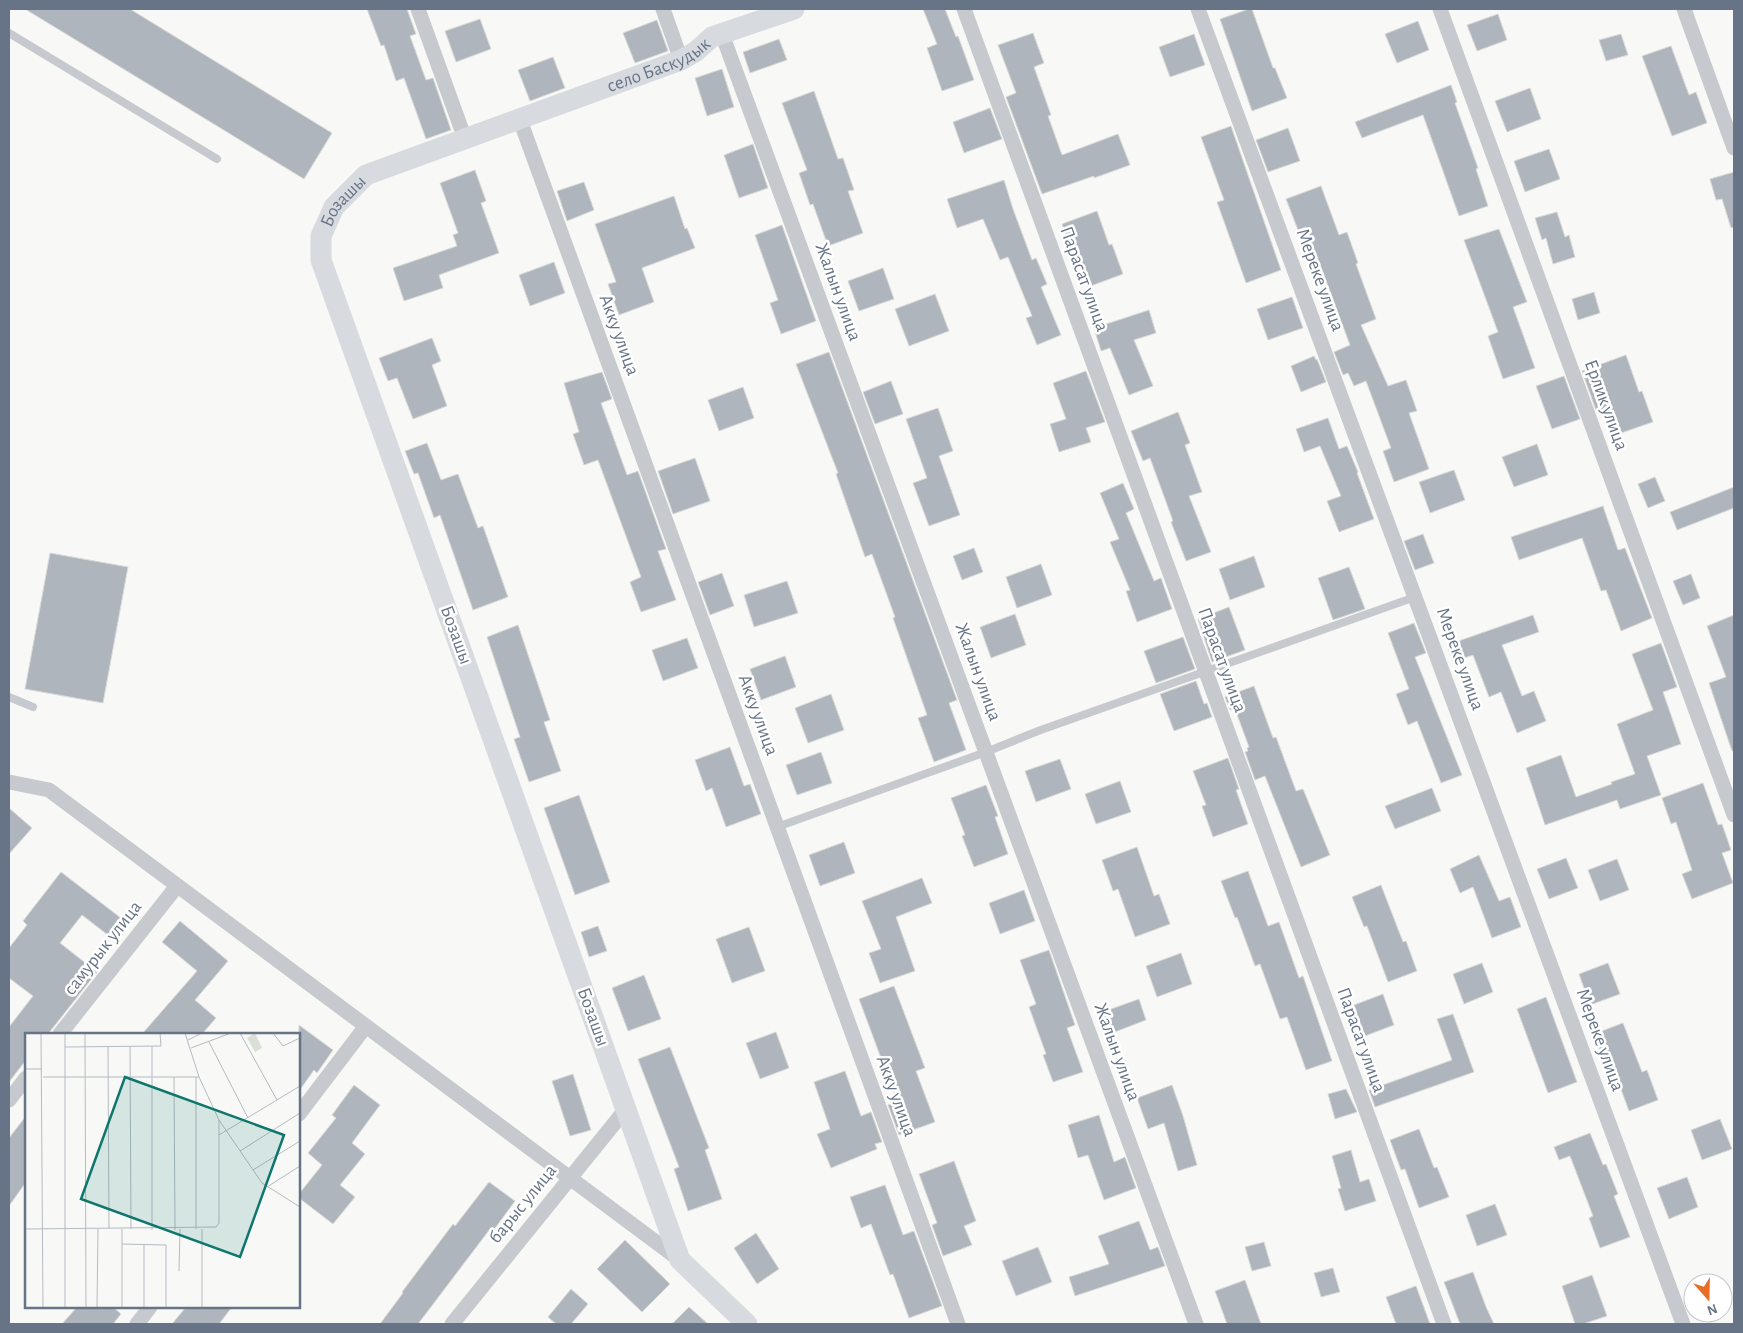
<svg xmlns="http://www.w3.org/2000/svg" width="1743" height="1333" viewBox="0 0 1743 1333" font-family="'Alegreya Sans',sans-serif">
<rect width="100%" height="100%" fill="#f8f8f6"/>
<path fill="#afb5bc" stroke="#dadad8" d="M25 9H130L332 133 304 179Z
M367 9H407L416 34 410 36 426 80 433 78 451 130 426 139 404 78 396 81 384 45 381 46Z
M923 9H945L956 37 958 36 974 80 942 91 927 48 937 44Z
M1249 9H1252L1273 68H1275L1287 98 1252 111 1220 19Z
M1498 14 1507 40 1477 51 1467 25Z
M480 19 491 49 456 62 445 31Z
M657 20 668 51 635 63 623 33Z
M1418 21 1429 50 1397 63 1385 34Z
M1033 33 1044 63 1034 67 1051 115 1048 116 1062 155 1118 134 1130 165 1094 178V176L1042 194 1006 97 1016 93 998 45Z
M1194 34 1205 65 1170 77 1159 47Z
M1621 34 1628 55 1606 61 1599 40Z
M779 39 787 60 750 73 743 52Z
M1671 46 1689 95 1696 92 1707 123 1672 136 1642 56Z
M553 57 565 88 530 101 518 70Z
M722 69 734 107 707 116 695 78Z
M1451 85 1457 102 1455 103 1478 168 1476 169 1488 206 1459 216 1423 115 1362 138 1355 122Z
M1530 88 1541 119 1507 132 1495 101Z
M814 91 838 159 843 158 854 190 848 191 863 233 828 246 813 204 810 205 799 173 807 170 782 103Z
M990 108 1002 139 964 153 953 122Z
M1231 126 1281 270 1246 283 1217 202 1224 200 1201 137Z
M1288 128 1300 161 1268 172 1256 140Z
M753 144 768 188 739 198 724 155Z
M1549 149 1560 179 1525 192 1514 161Z
M475 170 486 201 481 203 499 253 439 275 443 288 404 301 393 268 457 246 453 235 458 233 440 183Z
M1734 172V227L1731 228 1722 199 1716 200 1710 179Z
M1004 180 1013 209 1032 260 1036 258 1047 284 1041 287 1061 335 1037 345 1026 318 1032 316 1008 257 1000 260 983 219 957 228 947 199Z
M584 182 594 210 567 221 557 191Z
M1321 186 1339 235 1347 232 1358 263 1356 264 1376 319 1361 325 1388 386 1406 380 1417 411 1409 413 1429 469 1394 482 1383 451 1391 448 1366 381 1354 386 1348 373 1343 375 1334 352 1350 345 1306 227 1298 230 1286 199Z
M674 196 685 229 687 228 695 248 642 268 654 302 619 315 608 284 616 282 595 224Z
M1097 211 1109 245 1112 244 1123 274 1088 287 1076 254 1073 255 1062 224Z
M1557 212 1565 237 1569 235 1575 257 1553 264 1546 238 1542 240 1535 218Z
M782 225 816 321 781 334 770 303 778 300 755 235Z
M1499 229 1527 302 1513 307 1535 368 1503 379 1488 336 1498 332 1464 240Z
M554 262 565 293 530 306 519 275Z
M883 268 894 299 859 311 848 281Z
M1594 292 1600 313 1578 320 1572 299Z
M935 294 949 331 909 346 895 309Z
M1292 297 1303 328 1268 340 1257 309Z
M1149 310 1156 333 1134 340 1153 386 1129 395 1110 348 1101 351 1094 328Z
M432 338 441 361 432 365 447 406 413 419 397 378 388 381 379 358Z
M829 352 957 700 949 703 966 750 934 762 918 718 927 715 893 618 895 617 872 554 865 557 836 474 838 473 796 364Z
M1626 355 1639 392 1642 391 1653 422 1618 434 1608 409 1597 413 1582 371Z
M1314 356 1316 360 1317 359 1326 382 1301 392 1291 366Z
M1086 371 1105 422 1086 428 1091 442 1059 452 1050 424 1066 419 1053 383Z
M602 372 612 399 601 403 627 475 638 471 666 549 658 551 676 600 641 612 630 582 641 577 598 460 584 465 573 434 579 432 564 383Z
M1564 376 1580 419 1552 429 1536 386Z
M891 381 903 414 875 424 863 392Z
M743 387 754 418 719 431 708 400Z
M938 408 953 451 939 456 960 515 929 526 913 483 927 478 906 419Z
M1178 412 1190 443 1185 445 1202 492 1189 496 1211 552 1186 561 1171 522 1173 521 1150 458 1143 461 1131 431Z
M1328 418 1339 449 1347 446 1358 472 1357 473 1374 519 1339 532 1327 501 1341 496 1320 446 1304 452 1296 429Z
M427 443 441 480 458 474 478 528 483 526 508 597 473 610 440 515 434 518 418 473 414 474 405 451Z
M1537 444 1548 475 1514 487 1502 457Z
M695 458 710 501 673 514 658 471Z
M1454 470 1465 500 1430 513 1419 482Z
M1655 477 1665 501 1648 508 1638 484Z
M1123 483 1134 509 1126 513 1154 581 1161 578 1172 609 1137 622 1126 591 1130 590 1110 542 1119 539 1100 493Z
M1734 487V508L1677 530 1670 512Z
M1603 506 1618 550 1625 548 1652 618 1621 631 1606 590 1601 591 1582 538 1519 560 1511 537Z
M1423 534 1434 563 1415 570 1404 541Z
M974 548 983 572 962 580 953 556Z
M50 553 128 567 103 703 25 689Z
M1254 556 1265 587 1230 600 1219 569Z
M1041 564 1052 595 1017 608 1006 577Z
M1349 567 1365 609 1333 620 1318 578Z
M722 573 734 606 710 615 698 582Z
M1691 574 1700 598 1683 605 1673 581Z
M787 581 798 613 754 627 744 595Z
M1229 607 1245 650 1212 662 1198 619Z
M1015 614 1026 645 991 658 980 627Z
M1533 615 1539 632 1502 645 1522 696 1534 691 1546 721 1517 733 1501 692 1489 697 1473 655 1453 662 1447 645Z
M1734 615V750L1732 751 1709 683 1726 677 1707 626Z
M1414 623 1426 653 1415 657 1462 775 1441 783 1417 721 1408 725 1396 694 1409 689 1388 633Z
M518 625 550 720 544 722 561 771 529 782 514 739 520 737 487 637Z
M1183 637 1195 669 1156 683 1144 651Z
M687 638 698 668 663 681 652 650Z
M1661 643 1677 687 1663 692 1681 744 1647 756 1661 795 1620 809 1617 800 1545 825 1526 768 1561 755 1576 797 1612 784 1611 782 1635 774 1617 724 1653 710 1632 654Z
M785 656 796 687 761 700 750 669Z
M1196 681 1204 704 1207 703 1212 717 1174 731 1160 694Z
M1254 686 1273 738 1276 737 1296 791 1303 789 1330 855 1301 867 1265 776 1255 780 1245 752 1248 751 1247 748 1249 747 1235 709 1230 710 1225 697Z
M831 694 844 730 808 743 795 708Z
M730 747 744 786 750 784 761 814 726 827 712 788 706 791 695 760Z
M821 752 832 783 797 795 786 765Z
M1228 758 1239 789 1236 790 1248 824 1213 837 1202 806 1206 805 1193 771Z
M1060 759 1071 789 1036 802 1025 771Z
M1120 781 1131 812 1096 824 1085 794Z
M1703 783 1718 825 1722 824 1731 850 1722 853 1733 883 1692 899 1682 874 1692 870 1676 822 1671 824 1662 798Z
M986 785 998 816 995 817 1008 854 974 867 962 836 965 835 951 798Z
M1432 788 1441 811 1395 829 1385 806Z
M579 795 610 882 575 895 544 808Z
M9 808 32 828 9 854Z
M844 842 855 873 820 886 809 855Z
M1137 847 1154 896 1159 894 1170 924 1135 937 1118 889 1113 891 1102 860Z
M1479 855 1499 901 1510 897 1521 927 1492 938 1473 887 1460 893 1450 869Z
M1566 858 1578 888 1549 899 1537 869Z
M1617 859 1629 890 1600 901 1588 870Z
M1248 871 1268 926 1279 922 1299 978 1303 976 1332 1061 1306 1070 1287 1017 1280 1019 1260 964 1255 966 1237 917 1235 918 1221 881Z
M61 872 130 925 117 942 82 915 60 943 97 972 48 1034H26V1060L9 1082V1027L33 996 9 978V948L27 925 23 921Z
M922 878 932 903 896 917 915 971 880 983 869 953 881 949 862 901Z
M1381 885 1403 942 1406 941 1417 971 1388 982 1367 926 1364 927 1352 897Z
M1024 890 1035 921 1000 934 989 903Z
M180 921 228 961 195 1000 216 1018 202 1034H142L197 971 162 942Z
M598 926 607 951 589 957 581 932Z
M749 927 765 971 732 983 716 939Z
M1049 950 1075 1025 1067 1028 1083 1072 1053 1082 1043 1055 1046 1054 1029 1007 1036 1004 1020 960Z
M1181 953 1192 984 1157 997 1146 966Z
M1482 963 1493 992 1464 1004 1453 974Z
M1608 963 1620 994 1590 1005 1579 974Z
M644 975 661 1019 628 1031 612 988Z
M894 986 925 1068 916 1071 935 1122 899 1135 888 1105 897 1101 859 999Z
M1383 994 1394 1025 1365 1036 1354 1005Z
M1546 997 1577 1082 1548 1093 1517 1009Z
M1139 999 1146 1020 1107 1035 1100 1013Z
M1453 1014 1474 1072 1375 1107 1369 1090 1452 1060 1437 1019Z
M1623 1023 1642 1072 1647 1070 1658 1100 1629 1111 1611 1062 1605 1065 1594 1034Z
M299 1025 333 1050 317 1073 314 1070 299 1091Z
M776 1032 789 1068 760 1079 746 1043Z
M670 1047 709 1148 705 1150 722 1199 688 1211 674 1169 679 1167 638 1059Z
M845 1071 861 1116 871 1112 882 1142 875 1144 877 1149 831 1168 817 1134 830 1129 814 1082Z
M573 1074 591 1130 570 1136 552 1081Z
M354 1085 380 1105 352 1143 365 1154 340 1185 355 1197 333 1224 299 1198V1194L322 1165 308 1153 336 1118 332 1115Z
M1172 1085 1183 1116 1197 1165 1178 1171 1164 1123 1148 1129 1137 1098Z
M1346 1089 1357 1112 1335 1119 1328 1094Z
M1099 1115 1114 1162 1125 1157 1136 1188 1104 1200 1088 1155 1078 1158 1068 1125Z
M26 1116V1182L9 1206V1138Z
M1720 1119 1732 1149 1702 1160 1691 1130Z
M1419 1129 1434 1168 1437 1167 1449 1197 1419 1208 1405 1169 1401 1170 1390 1140Z
M1590 1133 1603 1165 1606 1164 1618 1194 1614 1196 1630 1237 1600 1248 1589 1218 1593 1216 1570 1156 1559 1160 1554 1147Z
M1351 1150 1360 1182 1369 1179 1376 1201 1345 1211 1338 1189 1341 1188 1332 1156Z
M954 1161 976 1221 964 1226 972 1245 943 1256 932 1225 937 1223 919 1174Z
M1687 1177 1698 1207 1669 1219 1657 1188Z
M489 1182 515 1201 493 1231 490 1229 418 1324H380L403 1293 402 1292 453 1224 455 1226Z
M885 1185 903 1235 914 1231 942 1306 909 1318 893 1274 890 1275 871 1224 861 1228 850 1197Z
M1495 1204 1507 1235 1477 1246 1466 1215Z
M1139 1221 1150 1250 1158 1247 1165 1266 1075 1296 1069 1277 1109 1264 1098 1236Z
M756 1233 779 1269 757 1284 734 1248Z
M625 1240 670 1284 642 1312 597 1269Z
M1264 1242 1271 1266 1252 1271 1245 1247Z
M1038 1247 1052 1282 1016 1296 1002 1261Z
M1333 1268 1340 1292 1321 1297 1314 1273Z
M1473 1272 1486 1307 1494 1324H1460L1444 1282Z
M1592 1275 1607 1316 1583 1324H1575L1562 1286Z
M1245 1280 1261 1324H1227L1215 1291Z
M1416 1286 1430 1324H1396L1386 1297Z
M571 1289 588 1304 571 1324H556L548 1317Z
M77 1307H113L121 1314 113 1324H62Z
M186 1307H232L219 1324H172Z
M689 1307 708 1324H672Z"/>
<g fill="none" stroke-linecap="round" stroke-linejoin="round">
<path stroke="#c6c9cd" stroke-width="8" d="M9 33 217 159
M9 697 33 707
M777 827 986 752 1038 731 1415 597"/>
<path stroke="#c6c9cd" stroke-width="15" d="M418 9 465 139
M663 9 681 60
M964 9 1444 1324
M1198 9 1683 1324
M1440 9 1734 815
M1684 9 1734 148
M722 34 1196 1324
M520 120 958 1324
M9 782 49 790 680 1260
M60 1034 177 886
M9 1100 26 1078
M299 1114 366 1026
M137 1324 150 1307
M452 1324 626 1109"/>
<path stroke="#d7dadf" stroke-width="21" id="s1" d="M747 1324 680 1260 321 260V236L334 207 366 175 681 60 695 52 712 37 794 9"/>
</g>
<g text-anchor="middle" dominant-baseline="central" stroke-width="5" stroke-linejoin="round" paint-order="stroke">
<g font-size="19" fill="#677487" stroke="#fff">
<text stroke="none"><textPath href="#s1" startOffset="1569">село Баскудык</textPath></text>
<text stroke="none"><textPath href="#s1" startOffset="1221">Бозашы</textPath></text>
<text transform="translate(1084 279) rotate(70)">Парасат улица</text>
<text transform="translate(1320 280) rotate(70)">Мереке улица</text>
<text transform="translate(838 292) rotate(70)">Жалын улица</text>
<text transform="translate(619 335) rotate(70)">Акку улица</text>
<text transform="translate(1606 405) rotate(70)">Ерлик улица</text>
<text transform="translate(456 635) rotate(70)">Бозашы</text>
<text transform="translate(1460 659) rotate(70)">Мереке улица</text>
<text transform="translate(1222 660) rotate(70)">Парасат улица</text>
<text transform="translate(978 672) rotate(70)">Жалын улица</text>
<text transform="translate(758 715) rotate(70)">Акку улица</text>
<text transform="translate(103 948) rotate(-52)">самурык улица</text>
<text transform="translate(593 1017) rotate(70)">Бозашы</text>
<text transform="translate(1361 1040) rotate(70)">Парасат улица</text>
<text transform="translate(1600 1040) rotate(70)">Мереке улица</text>
<text transform="translate(1117 1052) rotate(70)">Жалын улица</text>
<text transform="translate(896 1096) rotate(70)">Акку улица</text>
<text transform="translate(523 1204) rotate(-51)">барыс улица</text>
</g>
</g>
<g transform="translate(25 1033)">
<rect width="275" height="275" fill="#f8f8f6"/>
<path d="M230 0 237 15 230 19 222 5Z" fill="#d9e0d7"/>
<path fill="none" stroke="#b5bbc3" stroke-width="1" d="M16 0 18 275M40 0V275M60 0 61 275M160 0 174 44 194 87 237 150 275 174M215 0 252 67M248 0 258 13 275 5M163 7 177 0M184 9 223 85M83 13 84 196M105 13 106 196M127 13V197M40 14 136 13 135 0M166 15 206 0M0 36H17M18 44H174M149 44 150 197M171 44V196M194 102 275 53M215 118 275 80M228 137 275 108M242 154 275 133M0 196 191 194 194 190V87M97 196V275M97 211 141 212V275M119 212V275M154 238 155 196M72 275 73 196M177 275V196"/>
<path fill="#0f766e" fill-opacity="0.15" stroke="#0f766e" stroke-width="2.5" d="M100 44 259 102 215 224 56 166Z"/>
<rect width="275" height="275" fill="none" stroke="#677487" stroke-width="2.5"/>
</g>
<rect width="1743" height="1333" fill="none" stroke="#677487" stroke-width="20"/>
<g transform="translate(1708 1298) rotate(160)"><circle r="24" fill="#ffffff" stroke="#c2c7cf"/>
<path d="M0-4L9 19L0 12L-9 19Z" fill="#e76e27"/>
<text y="-8" font-size="14" font-weight="bold" text-anchor="middle" fill="#677487">N</text>
</g>
</svg>
